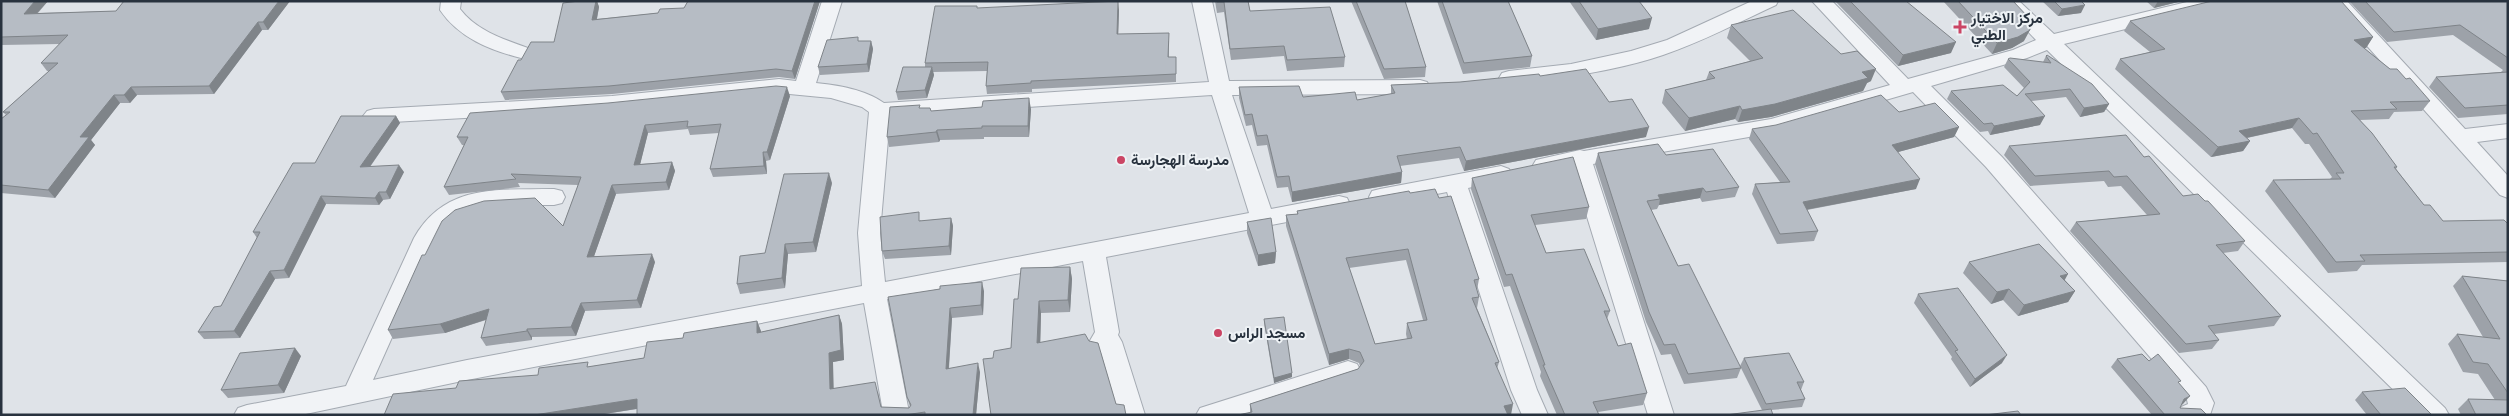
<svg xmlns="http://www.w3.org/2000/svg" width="2509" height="416" viewBox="0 0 2509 416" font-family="'Fira Sans Condensed',Vazirmatn,sans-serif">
<rect width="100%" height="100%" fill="#dfe3e8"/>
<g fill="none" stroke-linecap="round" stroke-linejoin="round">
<defs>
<path id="minor" d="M441 1H461L460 9C477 31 503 39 528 48L531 52 528 56 521 58C490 50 459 38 440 10Z
M822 1H842L816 83C838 85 866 90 884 103L1209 82 1192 1H1212L1229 81 1420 80 1427 82 1430 87 1427 92 1420 94 1232 95 1271 209 1339 196 1347 198 1350 204 1347 210 1339 212 1106 257 1119 332 1118 335 1122 342 1145 415H1119L1101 353 1091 351 1088 344 1095 332 1083 261 887 299 908 407 912 415H885L883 412 864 303 467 380 301 415H234L238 408 247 405 346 386 414 238C445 183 499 190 554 189L562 191 565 197 562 203 554 205C508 206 464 198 435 241L373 380 467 360 862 286 858 233 869 112 862 107 831 98 779 93 612 110 374 123 367 121 363 116 367 111 374 109 612 96 779 79 796 81ZM1212 95 1249 213 885 282 880 233 890 116Z
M1752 1H1778L1776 5C1739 22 1702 42 1663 55 1628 67 1591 73 1555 79 1538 81 1518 87 1502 83L1499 78 1502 73 1509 71 1571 64 1631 51 1667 40Z
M1812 1H1832L1908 79 2013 50 2036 40 1999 1H2019L2054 34 2191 1H2226L2224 5 2064 44 2445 408 2449 415H2419L2047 50 2027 58 1931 86 2002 157 2206 387 2214 403 2210 415H2175L2179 408 2188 404 2187 400 1986 167 1913 92 1772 133 1593 164 1674 415H1648L1572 168 1544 172 1536 170 1533 165 1536 160 1580 150 1584 151 1771 119 1890 85Z
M2327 1H2347L2465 129 2508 124V138L2477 142 2508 176V198L2500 195Z
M1501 166 1509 169 1512 174 1509 179 1468 188 1537 390 1548 415H1522L1511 390 1447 192 1380 205 1372 203 1369 197 1372 191 1380 189Z
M1348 361 1357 364 1361 371 1357 378 1242 415H1196L1200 408Z"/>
</defs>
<use href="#minor" stroke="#a4aab2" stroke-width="2"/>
<use href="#minor" fill="#f1f3f6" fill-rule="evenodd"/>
</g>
<path fill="#9da2a9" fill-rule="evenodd" d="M1 1H48L38 13 116 11 124 1H290L268 30H262L214 94 137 95 130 103H120L91 140 95 145 55 198 1 193V119L6 115 3 112 49 71H47L41 63 60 44 1 45Z
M579 1H597L599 7 597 19 658 13 684 8 688 1H820L795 79 779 77 612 94 505 100 501 92 521 60 554 42Z
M1215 1H1248L1250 11 1345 57 1344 67 1287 71 1284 56 1231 60 1224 12 1217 13Z
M1351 1H1405L1426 67 1425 77 1384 79Z
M1437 1H1508L1532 56 1530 67 1463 74Z
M1569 1H1639L1649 29 1596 40Z
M1835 1H1906L1951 53 1898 66Z
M1943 1H2013L2024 41 2012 48 1992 54Z
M2042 1H2081V13L2058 16Z
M2146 1H2182L2154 8Z
M2349 1H2508V114L2458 118 2429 87 2436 77 2501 72 2503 70 2453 35 2387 42Z
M978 8 1119 10 1118 34 1169 41V57H1176V82L1032 89V92L987 94 986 86 987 71 933 72 934 75 927 98 898 100 896 92 925 67V63Z
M2130 21 2373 37 2366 48H2364L2390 69 2406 79 2430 101 2422 111 2394 112 2389 119 2360 120 2397 167 2396 169 2424 205 2443 221 2508 224V262L2362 265 2357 271 2328 273 2265 191 2273 180 2330 179 2332 177 2309 144H2305L2292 128 2247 138 2250 141 2243 151 2211 157 2115 69 2120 59 2150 52 2124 31Z
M1731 25 1871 81 1867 83 1863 91 1771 117 1738 122 1735 119 1685 131 1662 103 1665 90 1706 80 1709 72 1750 61 1727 38Z
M859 41H871L873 49 869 72 820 75 818 67Z
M2046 56 2109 104 2104 112 2080 117 2066 97 2031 101 2040 125 1990 135 1988 131 1980 132 1947 99 1951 91 2017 96 2024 88 2004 67 2008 59 2043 62Z
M1540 76 1609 102 1646 137 1464 171 1459 158 1400 166 1402 172 1401 183 1292 202 1288 187 1277 188 1267 145 1257 146 1252 125 1246 126 1239 98V87L1303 97 1357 100 1391 94V85L1460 82Z
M790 96 770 160 766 161 767 174 713 177 710 169 719 133 690 135 688 129 648 133 640 164 672 162 675 171 669 190 616 194 594 256 655 262 641 308 585 311 576 336 532 337V340L486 346 481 338 486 320 445 333 393 339 388 330 425 255 563 226 578 185 518 183 520 187 449 195 444 187 464 145H462L457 137Z
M920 108 931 111 1031 109 1029 137H984V139L940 140 939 142 889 147 887 137Z
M1899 112 1959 127 1954 137 1898 152 1916 189 1807 210 1818 231 1814 241 1777 244 1752 194 1755 184 1780 182 1749 139 1752 129Z
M396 116 400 123 370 167 404 172 390 199 383 200 379 205 326 204 289 278 275 279 240 338 204 339 198 332 221 306 257 238 253 232 315 163Z
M2009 146 2144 157 2183 196 2245 241 2238 251 2223 253 2281 316 2274 326 2214 334 2219 340 2212 349 2179 353 2070 231 2076 222 2147 215 2121 186 2108 187 2104 181 2030 186 2004 155Z
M1598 153 1666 155 1739 187 1735 197 1702 202 1700 198 1659 205 1657 209 1651 210 1678 266 1741 368 1737 378 1684 384 1671 354 1661 355 1646 322 1595 164Z
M1472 178 1589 207 1586 219 1535 225 1546 253 1610 311 1607 319 1618 346 1647 393 1643 405 1598 412 1599 415H1557L1540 376 1541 372 1510 286 1504 287 1471 189Z
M832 183 816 252 788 254 785 288 740 294 737 284 765 253Z
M1410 193 1439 198 1479 279 1477 290 1479 297 1477 308 1499 362 1497 369 1511 415 1250 412V404L1358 369 1360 366 1359 363 1349 359 1329 365 1286 226V215L1297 214V211ZM1406 260 1423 320 1407 323 1406 334 1407 339 1375 344 1349 268Z
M951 218 953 226 951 255 885 259 882 251 921 220V221Z
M1247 222 1276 252 1275 263 1258 266 1247 233Z
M1969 262 2065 280 2075 291 2068 302 2018 316 2003 300 1991 304 1963 273Z
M1070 267 1072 279 1070 312 1041 313 1040 343 1116 404 1126 415 993 358 1011 348 1018 299Z
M2462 276 2508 281V415H2461L2458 409 2468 399 2495 400 2478 374 2463 372 2448 344 2457 334 2483 337 2453 286Z
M984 291 983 315 952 318 949 368 980 372 976 415H637V409L598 415H384L456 388 644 358 683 338 757 321 761 332 839 315 842 324 844 360 833 362V389L878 392 881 407 909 408 910 407 907 397 888 297Z
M1918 294 2002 363 1970 387 1951 359 1952 357 1914 303Z
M1264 319 1292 377 1274 383 1264 323Z
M301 356 284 393 228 398 221 390Z
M1744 358 1804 382 1801 390 1805 399 1802 407 1771 410H1762L1740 366Z
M2117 359 2149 361 2179 384 2183 404 2181 405 2180 408 2207 415H2152L2111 367Z
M2362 392 2432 415H2367L2355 400Z"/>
<path fill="#7f8489" d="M35 1H48L30 21 24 14Z
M279 1H290L268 30 263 22Z
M596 1H597L599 7 595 28 592 20Z
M815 1H820L795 79 792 71Z
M1118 1 1119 10 1118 42 1117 34Z
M2158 1H2182L2154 8Z
M2085 5 2081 13 2058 16 2062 9Z
M1652 18 1649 29 1596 40 1598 29Z
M258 22 262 30 214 94 209 86Z
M2030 30 2024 41 2012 48 1992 54 1997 43Z
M2373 37 2366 48 2347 50 2354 40Z
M871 41 873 49 869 72 867 64Z
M1956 42 1951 53 1898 66 1903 55Z
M932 67 934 75 927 98 925 90Z
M1876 69 1871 81 1867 83 1863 91 1771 117 1738 122 1742 110 1862 72Z
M131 87 137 95 130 103 124 95Z
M787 87 790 96 770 160 767 152Z
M114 95 120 103 91 140 95 145 55 198 48 190 80 137Z
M1029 98 1031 109 1029 137 1028 126Z
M2109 104 2104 112 2080 117 2084 108Z
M1740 106 1735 119 1685 131 1689 118Z
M396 116 400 123 364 175 360 167Z
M2045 116 2040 125 1990 135 1994 126Z
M2299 118 2292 128 2232 141 2239 131Z
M645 125 648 133 638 173 634 165Z
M1649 127 1646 137 1464 171 1466 161Z
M1959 127 1954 137 1887 155 1892 145Z
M937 130 940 140 939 142 936 132Z
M2250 141 2243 151 2211 157 2218 147Z
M763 152 766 161 767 174 764 166Z
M672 162 675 171 669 190 666 182Z
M399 165 404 172 390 199 386 192Z
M1402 172 1401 183 1292 202V192Z
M829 173 832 183 816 252 813 242Z
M1920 179 1916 189 1799 211 1803 202Z
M612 185 616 194 591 265 587 257Z
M1703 188 1700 198 1659 205 1660 199 1658 195Z
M379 192 383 200 379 205 375 198Z
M321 196 326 204 289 278 284 270Z
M951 218 953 226 951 255 949 246Z
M785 244 788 254 785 288 782 278Z
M1276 252 1275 263 1258 266V255Z
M652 254 655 262 641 308 637 300Z
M1070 267 1072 279 1070 312 1068 300Z
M270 271 275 279 240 338 234 331Z
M2068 274 2062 285 2060 276Z
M982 282 984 291 983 315 981 305Z
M2009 289 2003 300 1991 304 1997 292Z
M2075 291 2068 302 2018 316 2024 305Z
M1039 301 1041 313 1040 355 1037 343Z
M581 303 585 311 576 336 571 327Z
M950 308 952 318 948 378 946 369Z
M489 309 494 317 445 333 440 324Z
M839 315 842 324 844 360 833 362 834 399 830 389 829 353Z
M757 321 761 331 760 342 757 333Z
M527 329 532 337V340L527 331Z
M295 348 301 356 284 393 278 385Z
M1349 349V359L1329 365V354Z
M2007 355 2002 363 1970 387 1975 379Z
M978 363 980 372 976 415H973Z
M1292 373V377L1274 383V378Z
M2190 396 2183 404 2177 407 2184 399Z
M637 399 642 408 598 415H534Z
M1513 404 1511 415H1502L1504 406Z"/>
<path fill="#b6bcc4" stroke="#7f8489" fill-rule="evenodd" d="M1 1H35L24 14 116 11 124 1H279L263 22H258L209 86 131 87 124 95H114L80 137H89L48 190 1 185V119L10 112H3L58 63H41L68 35 1 37Z
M579 1H596L592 20 658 13 660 9 684 8 688 1H815L792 71 776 69 609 86 501 92 518 60H521L531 42H554L563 3Z
M1118 1 1117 34 1169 33 1168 57H1176V74L1031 81V83L986 86 988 62 925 63 935 6H977V8Z
M1217 1H1248L1250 11 1330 7 1345 57 1287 60 1284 46 1230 49 1224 2H1217Z
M1356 1H1405L1426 67 1384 69Z
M1442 1H1508L1532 56 1464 63Z
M1579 1H1639L1652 18 1598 29Z
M1850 1H1906L1956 42 1903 55Z
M1958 1H2013L2029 18 2030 30 2018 37 1997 43Z
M2054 1H2081L2085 5 2062 9Z
M2212 1H2341L2373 37 2354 40 2390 69H2397L2406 79 2410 78 2430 101 2390 102 2397 109 2351 111 2372 133 2397 167H2394L2424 205H2430L2443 221 2504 220 2508 224V252L2360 255 2365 261 2336 262 2273 180 2341 179 2336 173H2344L2317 133 2313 134 2299 118 2239 131 2250 141 2218 147 2120 59 2165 49 2130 21Z
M2365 1H2508V58L2460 25 2394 32Z
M1793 10 1841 54 1857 51 1876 69 1862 72 1868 78 1775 104 1742 110 1740 106 1689 118 1665 90 1715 78 1709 72 1763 58 1731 25Z
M858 37V41H871L867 64 818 67 827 40Z
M2047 55 2092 84 2109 104 2084 108 2070 89 2025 94 2045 116 1994 126 1992 123 1984 124 1951 91 2003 85 2017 96 2030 82 2008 59 2010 58 2051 63 2046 56Z
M903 67H932L925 90 896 92Z
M1586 69 1609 102 1632 99 1649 127 1466 161 1460 147 1397 156 1402 172 1292 192 1289 176 1277 177 1267 135 1257 136 1252 114 1245 115 1239 87 1299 86 1303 97 1355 92 1357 100 1395 93 1391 85 1460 82 1539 74 1540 76Z
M2508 72V105L2465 108 2436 77Z
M776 86 787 87 767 152H763L764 166 710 169 721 124 687 127 688 121 645 125 634 165 672 162 666 182 612 185 587 257 652 254 637 300 581 303 571 327 527 329V331L481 338 489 309 440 324 388 330 422 255H425L442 221 455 210 484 201 535 198 563 226 581 177 511 174 516 179 444 187 468 137H457L470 113 608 103Z
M1881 95 1899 112 1935 103 1959 127 1892 145 1920 179 1803 202 1818 231 1780 234 1755 184 1790 182 1752 129 1776 125Z
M1029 98 1028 126H982V128L937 130 936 132 887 137 890 107 920 105 919 108H930L931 111 982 107 983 101Z
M341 116H396L360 167 399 165 386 192H379L375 198 321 196 284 270 270 271 234 331 198 332 214 307 221 306 260 232H253L293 163H315Z
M2126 135 2144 157 2149 156 2183 196 2198 194 2205 201H2208L2245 241 2216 245 2281 316 2208 326 2219 340 2186 344 2076 222 2160 214 2127 176 2114 177 2109 171 2035 176 2009 146Z
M1658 144 1666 155 1713 149 1739 187 1706 192 1703 188 1658 195 1660 199 1647 201 1678 266 1689 264 1741 368 1688 374 1675 344 1664 345 1649 312 1598 153Z
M1573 157 1589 207 1531 215 1546 253 1584 249 1610 311H1604L1618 346 1631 343 1647 393 1593 402 1599 415H1565L1543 365H1545L1512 274 1506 275 1472 178Z
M829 173 813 242 785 244 782 278 737 284 740 256 765 253 784 174Z
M1435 189 1439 198 1451 196 1479 279 1474 280 1479 297 1472 298 1499 362 1495 363 1513 404 1504 406 1508 415H1238L1252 412 1250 404 1358 369 1364 361 1360 352 1349 349 1329 354 1286 215 1298 214 1297 211 1409 191 1410 193ZM1408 249 1427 320 1407 323 1412 338 1375 344 1346 258Z
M919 212V221L951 218 949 246 882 251 880 217Z
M1271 218 1276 252 1258 255 1247 222Z
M2039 244 2068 274 2060 276 2075 291 2024 305 2009 289 1997 292 1969 262Z
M1070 267 1068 300 1039 301 1037 343 1085 334 1089 341 1098 343 1116 404 1124 405 1126 415H991L983 359 993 358 994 351 1011 348 1014 299H1018L1021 268Z
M2462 276 2508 281V393L2488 364 2473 362 2457 334 2500 339Z
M982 282 981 305 950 308 946 369 978 363 973 415H925V412L905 415H637V399L534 415H384L393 394 456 388 459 381 538 375 539 368 588 362 587 367 644 358 647 342 683 338 684 333 757 321V333L839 315 841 350 829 353 830 389 875 382 881 407 909 408 911 405 907 397 888 297 940 289V286Z
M1958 288 2007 355 1975 379 1955 351 1958 350 1918 294Z
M1284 317 1292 373 1274 378 1264 319Z
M295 348 278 385 221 390 240 353Z
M1789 353 1804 382H1797L1805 399 1766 404 1744 358Z
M2142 354 2149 361 2158 354 2181 381 2178 382 2190 396 2184 399 2180 408 2201 409 2207 415H2165L2117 359Z
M2405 388 2432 415H2381L2362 392Z
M2468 399 2508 400V415H2476Z
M1771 409 1773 415H1726Z
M2018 411 2021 415H1985Z"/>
<g fill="#cb4564" stroke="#eef2f5" stroke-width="2">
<path d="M1957.5 19.5h5v5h5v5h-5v5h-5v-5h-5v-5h5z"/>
<circle cx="1121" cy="160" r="5"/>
<circle cx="1218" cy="333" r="5"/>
</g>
<g text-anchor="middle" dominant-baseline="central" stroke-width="4" stroke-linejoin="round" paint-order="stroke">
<g font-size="15" font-weight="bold" fill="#28323e" stroke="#eef2f5" text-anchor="start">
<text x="1971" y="18">مركز الاختيار<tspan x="1971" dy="17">الطبي</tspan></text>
<text x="1131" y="160">مدرسة الهجارسة</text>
<text x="1228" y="333">مسجد الراس</text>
</g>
</g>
<rect width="2509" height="416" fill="none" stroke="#28323e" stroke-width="5"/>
</svg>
